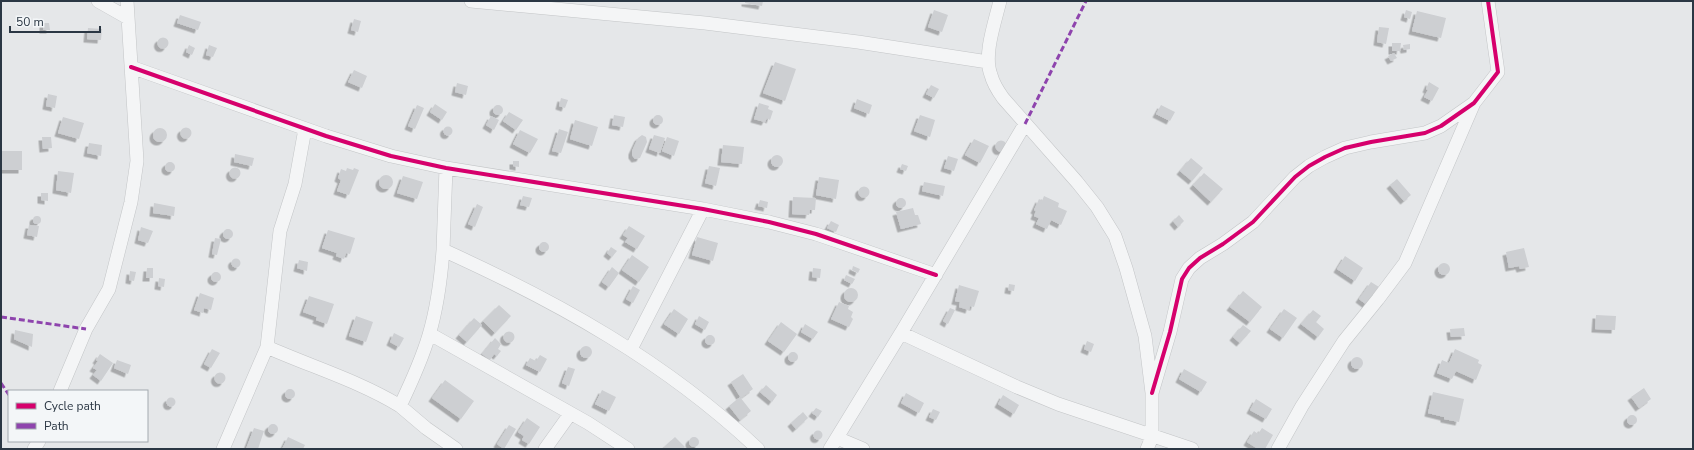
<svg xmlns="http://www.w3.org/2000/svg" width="1694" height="450" viewBox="0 0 1694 450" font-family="'Nunito Sans',sans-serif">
<defs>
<filter id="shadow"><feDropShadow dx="-3.5" dy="3.5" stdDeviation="0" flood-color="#0004"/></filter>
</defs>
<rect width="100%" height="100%" fill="#e5e7e9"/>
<path fill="#cdcfd2" filter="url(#shadow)" d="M745 1H763L762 6 745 3Z
M934 10 948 15 942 32 928 27Z
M1406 10 1412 12 1410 19 1404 17Z
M1417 11 1446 18 1441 38 1412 31Z
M180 15 201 22 198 30 177 23Z
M354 19 361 21 358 32 351 30Z
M43 23H49L50 30H43Z
M1379 27 1389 28 1386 44 1377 42Z
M88 28 102 29 101 40 87 39Z
M157.5 43a5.5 5.5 0 1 1 11 0a5.5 5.5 0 1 1-11 0Z
M1392 43H1401L1400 51H1392Z
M1410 44V49L1404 50 1403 45Z
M189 45 195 48 192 55 186 52Z
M209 45 217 48 213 57 206 55Z
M1394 53 1397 58 1391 61 1388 56Z
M775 62 796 69 785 101 763 93Z
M354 70 367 76 362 88 348 82Z
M1429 82 1439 88 1432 101 1424 97 1428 90 1426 89Z
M457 83 468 86 466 95 455 92Z
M931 85 939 89 934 98 926 94Z
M48 94 57 96 55 108 46 106Z
M561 98 568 100 565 108 559 106Z
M857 99 872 105 869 114 854 108Z
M759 103 769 106 768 109 773 111 770 120 767 118 765 122 754 119Z
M435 104 447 112 442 120 430 112Z
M417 105 424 108 415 129 408 126Z
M1161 105 1175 112 1170 121 1156 114Z
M493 110a5 5 0 1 1 10 0a5 5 0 1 1-10 0Z
M509 112 523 120 516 130 503 121Z
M653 120a5 5 0 1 1 10 0a5 5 0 1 1-10 0Z
M614 115 625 117 623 127 612 125Z
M920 115 935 120 930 137 914 131Z
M491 116 499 120 494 130 486 125Z
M63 117 84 123 79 139 58 133Z
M575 120 598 127 592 146 570 139Z
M443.5 131a4.5 4.5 0 1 1 9 0a4.5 4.5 0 1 1-9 0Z
M180.5 133a5.5 5.5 0 1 1 11 0a5.5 5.5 0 1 1-11 0Z
M153 135a7 7 0 1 1 14 0a7 7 0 1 1-14 0Z
M559 129 568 132 561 153 552 151Z
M520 130 538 139 530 153 513 144Z
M642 135 646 137 647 142 640 158 635 159 632 155V151L638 138Z
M654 135 665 138 660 153 649 149Z
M42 137H51L52 148 43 149Z
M667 137 679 141 674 156 662 151Z
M974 139 989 146 980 163 965 155Z
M995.5 146a5.5 5.5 0 1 1 11 0a5.5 5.5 0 1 1-11 0Z
M89 143 102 145 101 156 87 153Z
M723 145 744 147 742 164 721 162Z
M2 151H22V170H2Z
M235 154 254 158 252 166 234 162Z
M771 161a6 6 0 1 1 12 0a6 6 0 1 1-12 0Z
M948 156 958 159 954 171 944 168Z
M1191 158 1203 168 1192 181 1180 171Z
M513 161H519V167L513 166Z
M165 167a5 5 0 1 1 10 0a5 5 0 1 1-10 0Z
M902 164 908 166 906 171 900 169Z
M709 166 720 168 716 186 705 183Z
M229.5 173a5.5 5.5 0 1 1 11 0a5.5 5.5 0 1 1-11 0Z
M347 168 353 170 354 168 359 170 349 195 337 191 341 180 338 178 341 169 346 171Z
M58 171 74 173 71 193 56 190Z
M1204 173 1223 189 1211 202 1193 185Z
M379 182a7 7 0 1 1 14 0a7 7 0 1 1-14 0Z
M403 176 423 182 417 199 397 193Z
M819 177 839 180 836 199 816 195Z
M1397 179 1411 195 1404 201 1390 185Z
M924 182 945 186 943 196 922 191Z
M858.5 192a5.5 5.5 0 1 1 11 0a5.5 5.5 0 1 1-11 0Z
M41 193H48V201L41 200Z
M523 196 532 198 529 207 520 205Z
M1044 196 1059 203 1058 207 1067 211 1061 225 1051 220 1047 229 1036 224 1039 218 1034 216 1036 211 1034 210 1039 199 1042 201Z
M793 197 816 198 815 210H810L809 215 792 214Z
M896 203a5 5 0 1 1 10 0a5 5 0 1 1-10 0Z
M760 200 768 202 767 208 758 206Z
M154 203 175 207 174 216 153 213Z
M477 204 483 207 475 227 468 224Z
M913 208 915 215H918L921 224 901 229 896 212Z
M1179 215 1184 221 1178 227 1173 221Z
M33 220a4 4 0 1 1 8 0a4 4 0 1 1-8 0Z
M831 221 839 225 836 232 827 228Z
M29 225 39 226 37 237 27 235Z
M629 226 645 236 637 249 625 242 628 238 623 235Z
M141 227 153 231 148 243 138 240Z
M223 234a5 5 0 1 1 10 0a5 5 0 1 1-10 0Z
M328 230 355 238 350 254 346 253 344 259 336 256 337 253 322 248Z
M697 237 718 243 713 261 692 255Z
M215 238 221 239 217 255 212 254Z
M539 247a5 5 0 1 1 10 0a5 5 0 1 1-10 0Z
M611 247 617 251 612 257 607 253Z
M1524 248 1529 267 1520 269 1519 266 1509 268 1506 252Z
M632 255 649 267 639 282 622 270Z
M1345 256 1363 268 1355 281 1337 269Z
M231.5 263a4.5 4.5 0 1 1 9 0a4.5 4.5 0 1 1-9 0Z
M299 260 308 262 307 271 297 268Z
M1438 269a6 6 0 1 1 12 0a6 6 0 1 1-12 0Z
M853 266 860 269 858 273 852 270Z
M612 267 619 273 609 287 602 282Z
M147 268H153V278H146Z
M813 268 821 269 820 278 812 277Z
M130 271 136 272 134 281 129 280Z
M211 277a5 5 0 1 1 10 0a5 5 0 1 1-10 0Z
M846 275 855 279 852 284 844 280Z
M159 278 165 279 164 287 158 286Z
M1371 282 1379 287 1367 305 1359 299Z
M1009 284 1015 285 1014 291 1008 290Z
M959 285 979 291 974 307 970 306 969 310 959 307 960 302 955 301Z
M633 286 640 290 633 303 626 299Z
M844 295a7 7 0 1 1 14 0a7 7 0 1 1-14 0Z
M1243 291 1262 307 1250 322 1230 307Z
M200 293 214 298 211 310 204 308 203 313 194 310Z
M309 296 334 304 327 324 316 320 317 317 303 312Z
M839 302 849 306 848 309 853 312 851 317 853 319 849 327 831 319Z
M499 305 511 316 495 333 483 321Z
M950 308 955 310 948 324 943 321Z
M674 309 688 319 679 334 664 324Z
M1284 309 1297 318 1283 338 1270 329Z
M1313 310 1321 316 1316 322 1324 329 1318 337 1301 324Z
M1596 315 1616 316 1615 330 1595 329Z
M356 316 373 322 366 342 349 336Z
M699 316 709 322 705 330 695 324Z
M474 318 482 325 467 342 459 335Z
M781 322 797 334 784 352 768 341Z
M805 324 818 332 813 339 801 332Z
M1243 325 1251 331 1240 343 1233 337Z
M1464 328 1465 336 1451 337 1450 329Z
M15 330 33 334 32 347 14 339Z
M503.5 337a5.5 5.5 0 1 1 11 0a5.5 5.5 0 1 1-11 0Z
M394 333 404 338 399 347 390 342Z
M705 340a5 5 0 1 1 10 0a5 5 0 1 1-10 0Z
M495 338 501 344 498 349 501 351 497 356 494 354 490 360 482 354Z
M1087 341 1094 344 1091 352 1084 349Z
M580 352a6 6 0 1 1 12 0a6 6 0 1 1-12 0Z
M212 349 220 353 211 368 204 364Z
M1455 349 1479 360 1478 363 1482 365 1476 380 1456 371 1452 379 1437 373 1442 360 1449 363Z
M788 357a5 5 0 1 1 10 0a5 5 0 1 1-10 0Z
M100 354 113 363 101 381 93 375 97 370 93 368 98 361 96 360Z
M540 355 547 359 540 372 526 365 530 358 536 361Z
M1351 363a6 6 0 1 1 12 0a6 6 0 1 1-12 0Z
M117 360 131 365 128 374 114 368Z
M568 367 575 369 569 386 562 383Z
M1184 369 1207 382 1201 392 1179 379Z
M214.5 378a5.5 5.5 0 1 1 11 0a5.5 5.5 0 1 1-11 0Z
M743 374 753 389 741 398 731 382Z
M445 380 474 401 461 419 432 398Z
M766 385 777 395 772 402 760 392Z
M1644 388 1651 399 1639 408 1631 397Z
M285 394a5 5 0 1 1 10 0a5 5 0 1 1-10 0Z
M602 390 616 397 609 411 595 404Z
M1433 392 1464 399 1459 422 1444 419V417L1428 413Z
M906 393 924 403 919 413 901 403Z
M1003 395 1019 405 1014 414 998 404Z
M740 397 751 411 740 420 729 406Z
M166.5 402a4.5 4.5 0 1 1 9 0a4.5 4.5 0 1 1-9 0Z
M1256 399 1272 409 1266 419 1250 410Z
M816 408 822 411 818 417 812 413Z
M933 409 940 412 936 420 929 417Z
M803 412 808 418 796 429 791 423Z
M1627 420a5 5 0 1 1 10 0a5 5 0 1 1-10 0Z
M527 418 540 427 529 444 522 440 524 436 518 432Z
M268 429a5 5 0 1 1 10 0a5 5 0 1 1-10 0Z
M509 425 516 429 504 449 497 444Z
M254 428 264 431 258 449H246Z
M1262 428 1273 435 1265 449H1258L1247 442 1254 431 1258 434Z
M813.5 435a4.5 4.5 0 1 1 9 0a4.5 4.5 0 1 1-9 0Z
M689 442a5 5 0 1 1 10 0a5 5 0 1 1-10 0Z
M288 437 305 445 303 449H282Z
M675 437 685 447 683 449H666L664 447Z"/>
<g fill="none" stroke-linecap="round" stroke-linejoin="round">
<defs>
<path id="minor" d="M98 1 128 18
M471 1 705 23 858 42 988 62
M1000 1C995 22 983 55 991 75 993 83 998 91 1003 98L1077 182 1097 207 1115 236 1126 268 1145 336 1152 393V437L1147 449
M131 67 326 136 391 156 446 168 703 209 769 222 816 234 936 275
M305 129 295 184 280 231 267 347C312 367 359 381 400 406 411 383 422 359 429 335 437 308 441 278 443 250
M446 168 443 250C558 302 666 362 758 449
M901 333 1025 124
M430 334 588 423 628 449
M631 349 703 209
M60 391 86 329 109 289 131 202 137 161 127 1
M1152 393 1170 332 1182 279 1189 268 1200 258 1223 244 1253 222 1295 177 1309 166 1325 157 1345 148 1371 142 1425 133 1441 126 1474 103 1498 72 1488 1
M400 406 426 428 456 449
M837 438 863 449
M34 449 39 441
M223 449 267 347
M545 449 570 414
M830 449 901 333 1017 387 1058 404 1192 449
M1278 449 1302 406 1344 341 1378 299 1405 263 1474 103"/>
</defs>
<use href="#minor" stroke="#c3c5c7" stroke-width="14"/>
<use href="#minor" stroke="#f4f5f6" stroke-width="13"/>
<path stroke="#8e44ad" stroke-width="3" stroke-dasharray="6 3" stroke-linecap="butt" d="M1025 124 1086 1
M1 317 86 329
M1 383 9 395"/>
<defs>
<path id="cycleway" d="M131 67 326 136 391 156 446 168 703 209 769 222 816 234 936 275
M1152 393 1170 332 1182 279 1189 268 1200 258 1223 244 1253 222 1295 177 1309 166 1325 157 1345 148 1371 142 1425 133 1441 126 1474 103 1498 72 1488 1"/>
</defs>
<use href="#cycleway" stroke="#f3f6f8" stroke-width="6"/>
<use href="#cycleway" stroke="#d6006c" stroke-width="4"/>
</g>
<rect width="1694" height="450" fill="none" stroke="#2b3744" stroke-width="4"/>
<rect x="8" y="390" width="140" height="52" fill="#f3f6f8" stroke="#a3aab0"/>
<rect x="16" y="403" width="20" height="6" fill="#d6006c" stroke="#a3aab0"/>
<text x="44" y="410" font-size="12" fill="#2b3744">Cycle path</text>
<rect x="16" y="423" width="20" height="6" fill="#8e44ad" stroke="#a3aab0"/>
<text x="44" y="430" font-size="12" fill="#2b3744">Path</text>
<path d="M10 26v6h90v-6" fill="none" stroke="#2b3744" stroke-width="2"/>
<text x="16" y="26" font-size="12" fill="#2b3744" stroke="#f3f6f8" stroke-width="3" paint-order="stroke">50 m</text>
</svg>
